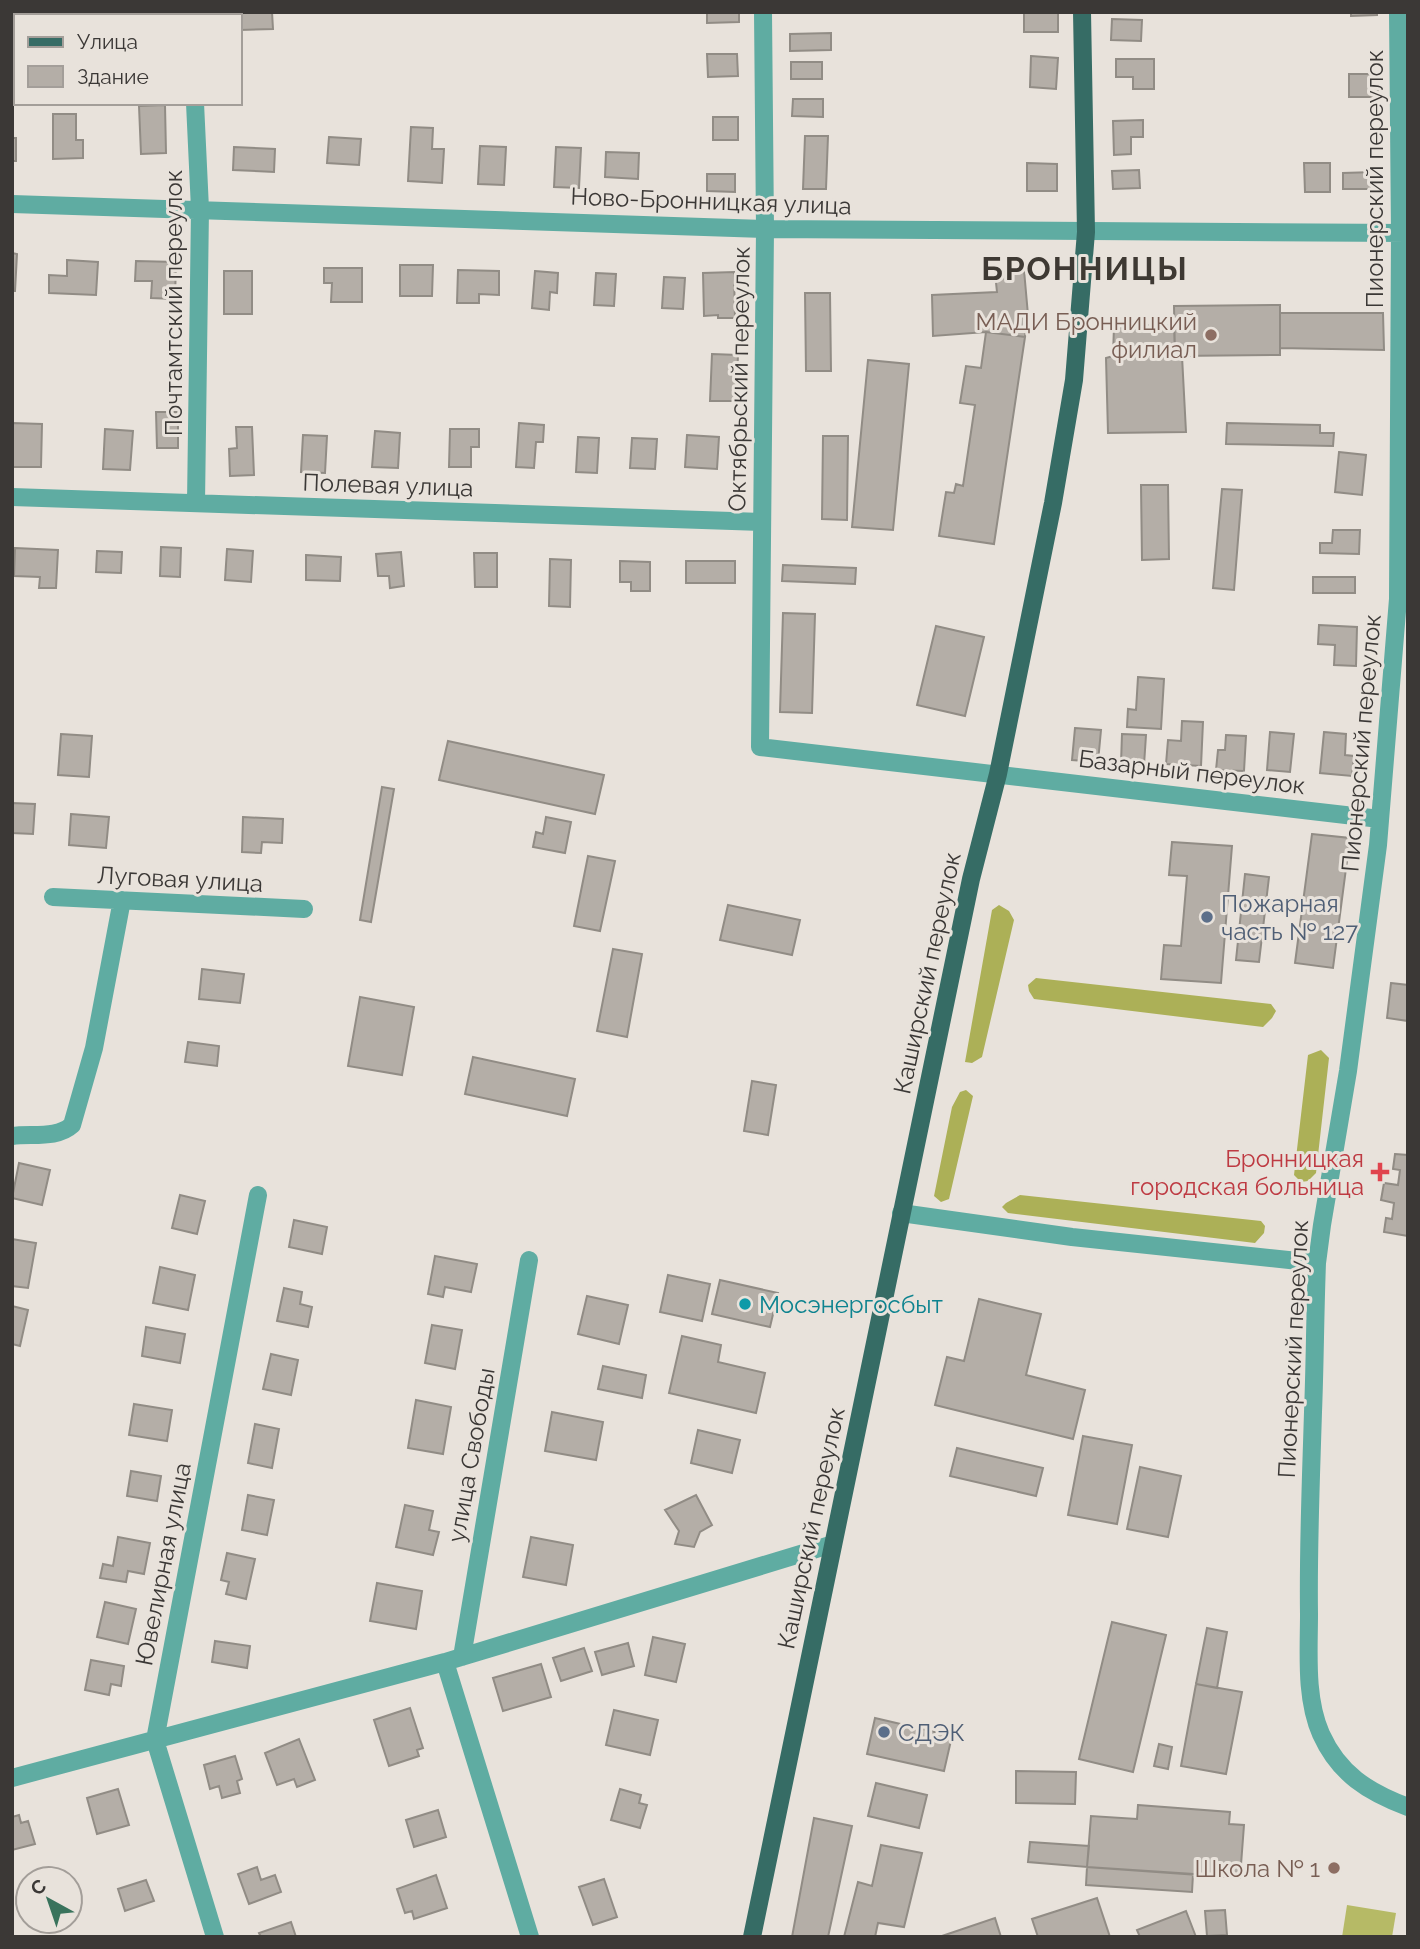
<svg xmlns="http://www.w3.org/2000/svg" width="1420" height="1949" viewBox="0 0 1420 1949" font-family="Raleway,sans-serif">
<rect width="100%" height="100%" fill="#e8e2db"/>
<path fill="#b6ba66" d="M1347 1905 1396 1913 1392 1937H1342Z"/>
<path fill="#acb057" d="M999 905 1009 911 1014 920 982 1057 972 1063 965 1062 992 910Z
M1036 978 1271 1004 1276 1011 1272 1018 1263 1027 1034 999 1029 991 1028 985Z
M1321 1050 1329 1058 1316 1173 1308 1181 1301 1182 1294 1175 1308 1055Z
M966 1090 973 1096 949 1199 941 1202 934 1196 952 1107 960 1092Z
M1020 1195 1261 1221 1265 1226 1264 1233 1255 1243 1008 1213 1002 1207 1006 1203Z"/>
<path fill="#b4aea7" stroke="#918c85" stroke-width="2" d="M129 12H163V16H129Z
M231 12H272L273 29 240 30V16H232Z
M707 12H739V22L707 23Z
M1024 12H1058V32H1024Z
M1351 12H1377V15L1351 16Z
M1112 19 1142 20 1141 41 1111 40Z
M831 33V50L790 51V34Z
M707 54H737L738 76 708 77Z
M1031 56 1058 58 1056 89 1030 87Z
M1116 59H1154V89H1133V77H1116Z
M791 62H822V79H791Z
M1349 74H1378V97H1349Z
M793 99H823V117L792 116Z
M165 105 166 153 141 154 139 106Z
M53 114H76V140H83V158L53 159Z
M713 117H738V140H713Z
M1143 120V137H1131V154L1114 155 1113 121Z
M411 127 433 128 432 149H444L442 183 408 181Z
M805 136H828L826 189H803Z
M329 137 361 139 359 165 327 163Z
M12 138H16V161H12Z
M480 146 506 147 504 185 478 184Z
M234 147 275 149 274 172 233 170Z
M556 147 581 148 579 188 554 187Z
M606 152 639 153 638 179 605 177Z
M1027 163 1057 164V191H1027Z
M1304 163H1330V192H1305Z
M1139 170 1140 188 1113 189 1112 171Z
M1374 172V189H1343V173Z
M707 174H735V192L707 191Z
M12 253 17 254 15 291H12Z
M67 260 98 262 96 295 49 293V275L67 276Z
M136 261 176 262 175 299 151 298 152 281H135Z
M400 265H433L432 296H400Z
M324 268H362V302H331L332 283H324Z
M458 270 499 271V295L479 294V303H457Z
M1024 270 1028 315 1025 337 986 332 933 336 932 295 997 292 995 273Z
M224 271H252V314H224Z
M535 271 558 273 557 293 550 292 549 310 532 308Z
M734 272 735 318H718V315L704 316 703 273Z
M596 273 616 274 614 306 594 305Z
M664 277 685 278 683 309 662 308Z
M805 293H830L831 371H806Z
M1280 305V355L1175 356 1174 306Z
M1280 313H1383L1384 350 1280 348Z
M1174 325 1175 356H1113L1114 326Z
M986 332 1025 337 994 544 939 536 946 492 954 493 956 484 963 486 975 405 960 403 966 366 981 368Z
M712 354 738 355 736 401H710Z
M1113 356H1182L1186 432 1108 433 1106 358Z
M868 360 909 364 893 530 852 527Z
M156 412H178V448H157Z
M12 423 42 424 41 467H12Z
M519 423 544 425 543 442H536L534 468 516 467Z
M1227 423 1320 425V433H1334L1333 446 1226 444Z
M236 427H252L254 475 230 476 229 449 237 448Z
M105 429 133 431 130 470 103 469Z
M450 429H479V447H471V467H449Z
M375 431 400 433 398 468 372 467Z
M303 435 327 436 325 473 301 472Z
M687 435 719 437 717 469 685 467Z
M823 436H848L847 520 822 519Z
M578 437 599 438 597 473 576 472Z
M632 438 657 439 655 469 630 468Z
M1339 452 1366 455 1362 495 1335 492Z
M1141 485H1168L1169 559 1142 560Z
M1222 489 1242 490 1234 590 1213 588Z
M1333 530H1360L1359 554 1320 553V543H1332Z
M161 547 181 548 180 577 160 576Z
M15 548 58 550 56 588H39L40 577 14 576Z
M227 549 253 551 251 582 225 580Z
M97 551 122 552 121 573 96 572Z
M401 552 404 586 390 588 389 576H378L376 554Z
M474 553H497V587H475Z
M306 555 341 557 340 581 306 580Z
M550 559 571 560 570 607 549 606Z
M620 561 650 562V591H631V582H620Z
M686 561H735V583H686Z
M783 565 856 568 855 584 782 581Z
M1313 577H1355V593H1313Z
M783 613 815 614 812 713 780 712Z
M1319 625 1357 627 1356 666 1334 665 1335 645 1318 644Z
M936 626 984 637 965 716 917 705Z
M1138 677 1164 679 1161 729 1127 727 1128 709 1136 710Z
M1182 721 1203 722 1201 766 1166 764 1168 740 1181 741Z
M1075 728 1101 730 1098 762 1072 760Z
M1270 732 1294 734 1290 772 1267 770Z
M1324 732 1346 734 1345 755 1354 756 1352 776 1320 773Z
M61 734 92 736 89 777 58 775Z
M1122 734 1146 735 1144 765 1121 764Z
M1226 735 1246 736 1244 771 1216 770 1218 750H1225Z
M448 741 604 775 595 814 439 780Z
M382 787 394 789 371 922 360 920Z
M12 803 35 804 33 834 12 833Z
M71 814 109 817 106 848 69 845Z
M243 817 283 819 282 843 262 842 261 853 242 852Z
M546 817 571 822 565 853 533 847 536 832 543 834Z
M1312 834 1350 838 1333 968 1295 963Z
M1172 842 1232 846 1221 983 1161 979 1164 945 1181 946 1187 876 1169 875Z
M588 856 615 861 600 931 574 926Z
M1245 874 1269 877 1259 962 1236 960Z
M728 905 800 920 792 955 720 940Z
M613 949 642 954 627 1037 597 1031Z
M202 969 244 974 240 1003 199 999Z
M1391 983 1408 985V1021L1387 1018Z
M360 997 414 1007 402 1075 348 1066Z
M188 1042 219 1046 217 1066 185 1062Z
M473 1057 575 1079 567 1116 465 1094Z
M752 1081 776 1085 768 1135 744 1131Z
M1395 1154 1408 1155V1236L1384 1232 1386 1218 1392 1219 1394 1203 1381 1200 1384 1183 1398 1185 1400 1170 1393 1169Z
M19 1163 50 1170 42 1205 12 1198Z
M180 1195 205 1201 197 1234 172 1228Z
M294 1220 327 1227 322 1254 289 1247Z
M12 1239 36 1243 28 1288 12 1286Z
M435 1256 477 1264 471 1292 445 1287 443 1297 428 1294Z
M160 1267 195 1275 188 1310 153 1303Z
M668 1275 710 1284 702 1321 660 1312Z
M720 1280 778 1293 770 1327 712 1314Z
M284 1288 302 1292 300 1304 312 1307 308 1327 277 1321Z
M587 1296 628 1305 619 1344 578 1334Z
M979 1299 1041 1314 1026 1375 1085 1390 1073 1439 935 1405 947 1357 964 1361Z
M12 1306 28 1310 20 1346 12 1344Z
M432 1325 462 1330 455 1369 425 1363Z
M146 1327 185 1334 180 1363 142 1356Z
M682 1336 721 1345 718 1362 765 1373 756 1413 669 1393Z
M271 1354 298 1360 291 1395 263 1389Z
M603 1366 646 1375 642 1398 598 1389Z
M416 1400 451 1407 443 1454 408 1448Z
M134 1404 172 1410 167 1441 129 1435Z
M552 1412 603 1422 596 1460 545 1451Z
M255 1424 279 1429 272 1468 248 1463Z
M698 1430 740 1440 732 1473 691 1463Z
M1083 1436 1132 1445 1117 1524 1068 1515Z
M957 1448 1043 1468 1036 1496 950 1476Z
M1140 1467 1181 1476 1168 1537 1127 1529Z
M131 1471 161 1476 157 1501 127 1496Z
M248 1495 274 1500 267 1535 242 1530Z
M696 1495 712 1525 700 1532 694 1547 675 1544 679 1531 665 1510Z
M405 1505 433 1511 429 1530 439 1532 433 1555 396 1547Z
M118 1537 150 1543 144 1574 128 1571 126 1582 100 1578 103 1564 113 1566Z
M531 1537 573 1545 566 1585 523 1577Z
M227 1553 255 1559 246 1599 226 1594 229 1582 221 1580Z
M377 1583 422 1591 416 1629 370 1621Z
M105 1602 136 1609 128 1644 97 1637Z
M1112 1622 1166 1635 1133 1772 1079 1759Z
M1207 1628 1227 1632 1217 1688 1196 1684Z
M653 1637 685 1644 676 1682 645 1675Z
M215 1641 250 1646 247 1668 212 1662Z
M628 1643 634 1666 602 1675 595 1652Z
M584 1648 592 1671 561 1681 553 1658Z
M91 1660 124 1666 121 1686 111 1684 109 1695 85 1690Z
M541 1664 551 1697 503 1711 493 1678Z
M1196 1684 1242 1692 1226 1774 1181 1766Z
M410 1708 423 1748 417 1750 419 1756 389 1766 374 1720Z
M614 1710 658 1720 650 1755 606 1745Z
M875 1718 952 1736 944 1771 867 1754Z
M299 1739 315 1780 297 1787 294 1779 277 1785 265 1753Z
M1159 1744 1172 1747 1168 1769 1154 1766Z
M235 1756 242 1779 237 1781 240 1793 222 1798 219 1786 210 1789 204 1765Z
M1016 1771 1076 1772 1075 1804 1016 1803Z
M876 1783 927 1795 919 1828 868 1816Z
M118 1789 129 1825 97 1834 87 1798Z
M620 1789 641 1795 639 1803 647 1805 640 1828 611 1820Z
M1138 1805 1230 1812 1229 1824 1244 1825 1240 1878 1087 1867 1091 1816 1137 1819Z
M438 1810 446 1837 414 1847 406 1820Z
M19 1815 21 1823 28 1821 35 1844 12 1850V1817Z
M814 1818 852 1826 828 1937H792Z
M1030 1842 1089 1846 1087 1867 1028 1862Z
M881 1845 922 1853 904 1927 878 1923 875 1937H844L858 1882 872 1886Z
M257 1867 261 1880 275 1875 281 1892 249 1904 238 1874Z
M1087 1867 1193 1874 1192 1892 1086 1885Z
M436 1875 447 1908 414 1919 412 1911 405 1913 397 1889Z
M604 1879 617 1917 593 1925 579 1887Z
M146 1880 154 1901 125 1911 118 1889Z
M1097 1898 1110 1937H1038L1032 1919Z
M1225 1910 1227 1935 1207 1936 1205 1911Z
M1186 1911 1196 1937H1140L1137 1930Z
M995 1918 1001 1937H939Z
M291 1922 296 1937H261L259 1933Z"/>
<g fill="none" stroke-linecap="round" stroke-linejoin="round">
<path stroke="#5faca2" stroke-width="18" d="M191 12V16
M763 12 765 229 760 747 1380 819
M1398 12 1400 234 1398 599 1378 845 1348 1071 1322 1225 1317 1263C1315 1313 1315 1362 1313 1412 1311 1479 1308 1546 1309 1614 1309 1652 1305 1698 1321 1734 1339 1774 1368 1792 1408 1807
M195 103 200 209 196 503
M12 204 765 229 1408 233
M12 497 762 522
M53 897 304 909
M12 1136C31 1133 57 1139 72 1125L94 1048 122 900
M901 1213 1072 1237 1317 1263
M462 1657 529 1260
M445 1662 530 1937
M12 1778 445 1662 833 1544
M215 1937 155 1740 258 1195"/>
<path stroke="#366c65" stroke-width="18" d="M752 1937 971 879 998 774 1053 503 1074 380 1086 232 1082 12"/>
</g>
<g fill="#8d6e63" stroke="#e8e2db" stroke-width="2.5">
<circle cx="1211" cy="335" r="7"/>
<circle cx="1334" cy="1868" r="7"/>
</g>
<g fill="#5c6f8a" stroke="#e8e2db" stroke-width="2.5">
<circle cx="1207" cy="917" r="7"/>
<circle cx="884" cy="1732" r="7"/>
</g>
<path fill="#e0444e" stroke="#e8e2db" stroke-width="2.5" d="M1376.5 1161.5h7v7h7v7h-7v7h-7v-7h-7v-7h7z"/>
<circle fill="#0f9aa8" stroke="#e8e2db" stroke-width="2.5" cx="745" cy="1304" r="7"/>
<g text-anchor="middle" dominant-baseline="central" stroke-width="6" stroke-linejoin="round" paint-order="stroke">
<g font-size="24" fill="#3b3836" stroke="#e8e2db">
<text transform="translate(1374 179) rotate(-90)">Пионерский переулок</text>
<text transform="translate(711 201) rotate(2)">Ново-Бронницкая улица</text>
<text transform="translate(173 303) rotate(-90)">Почтамтский переулок</text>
<text transform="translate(739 379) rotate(-89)">Октябрьский переулок</text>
<text transform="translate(388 485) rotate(2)">Полевая улица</text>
<text transform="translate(1361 743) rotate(-85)">Пионерский переулок</text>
<text transform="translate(1192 772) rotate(7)">Базарный переулок</text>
<text transform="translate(180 879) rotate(3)">Луговая улица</text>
<text transform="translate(927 973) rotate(-78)">Каширский переулок</text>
<text transform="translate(1293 1349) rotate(-87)">Пионерский переулок</text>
<text transform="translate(471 1455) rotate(-80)">улица Свободы</text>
<text transform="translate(811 1528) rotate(-78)">Каширский переулок</text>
<text transform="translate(163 1564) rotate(-79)">Ювелирная улица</text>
</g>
<g font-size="24" fill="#785e54" stroke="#e8e2db" text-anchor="end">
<text x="1197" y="321">МАДИ Бронницкий<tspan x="1197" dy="28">филиал</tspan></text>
<text x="1320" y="1868">Школа № 1</text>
</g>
<g font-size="24" fill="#4e5e75" stroke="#e8e2db" text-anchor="start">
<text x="1221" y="903">Пожарная<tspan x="1221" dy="28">часть № 127</tspan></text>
<text x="898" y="1732">СДЭК</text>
</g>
<g font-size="24" fill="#be3a42" stroke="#e8e2db" text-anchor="end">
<text x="1364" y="1158">Бронницкая<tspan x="1364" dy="28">городская больница</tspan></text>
</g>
<g font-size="24" fill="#0d838f" stroke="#e8e2db" text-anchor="start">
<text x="759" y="1304">Мосэнергосбыт</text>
</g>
<g font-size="32" font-weight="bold" letter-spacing="2" fill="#3e3933" stroke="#e8e2db">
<text x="1085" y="268">БРОННИЦЫ</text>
</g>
</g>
<rect width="1420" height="1949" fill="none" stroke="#3b3836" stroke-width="28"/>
<rect x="14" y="14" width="228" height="91" fill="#e8e2db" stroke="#a39e99" stroke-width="2"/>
<rect x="28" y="37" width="35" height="10" fill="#366c65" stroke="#a39e99" stroke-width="2"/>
<text x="77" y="49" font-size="21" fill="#3b3836">Улица</text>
<rect x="28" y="66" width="35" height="21" fill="#b4aea7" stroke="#a39e99" stroke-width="2"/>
<text x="77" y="84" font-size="21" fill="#3b3836">Здание</text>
<g transform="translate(49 1900) rotate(320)"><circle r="33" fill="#e8e2db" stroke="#a39e99" stroke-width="2"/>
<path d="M0-5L12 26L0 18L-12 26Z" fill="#39735c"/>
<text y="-10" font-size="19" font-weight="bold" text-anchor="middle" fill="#3b3836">С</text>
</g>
</svg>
